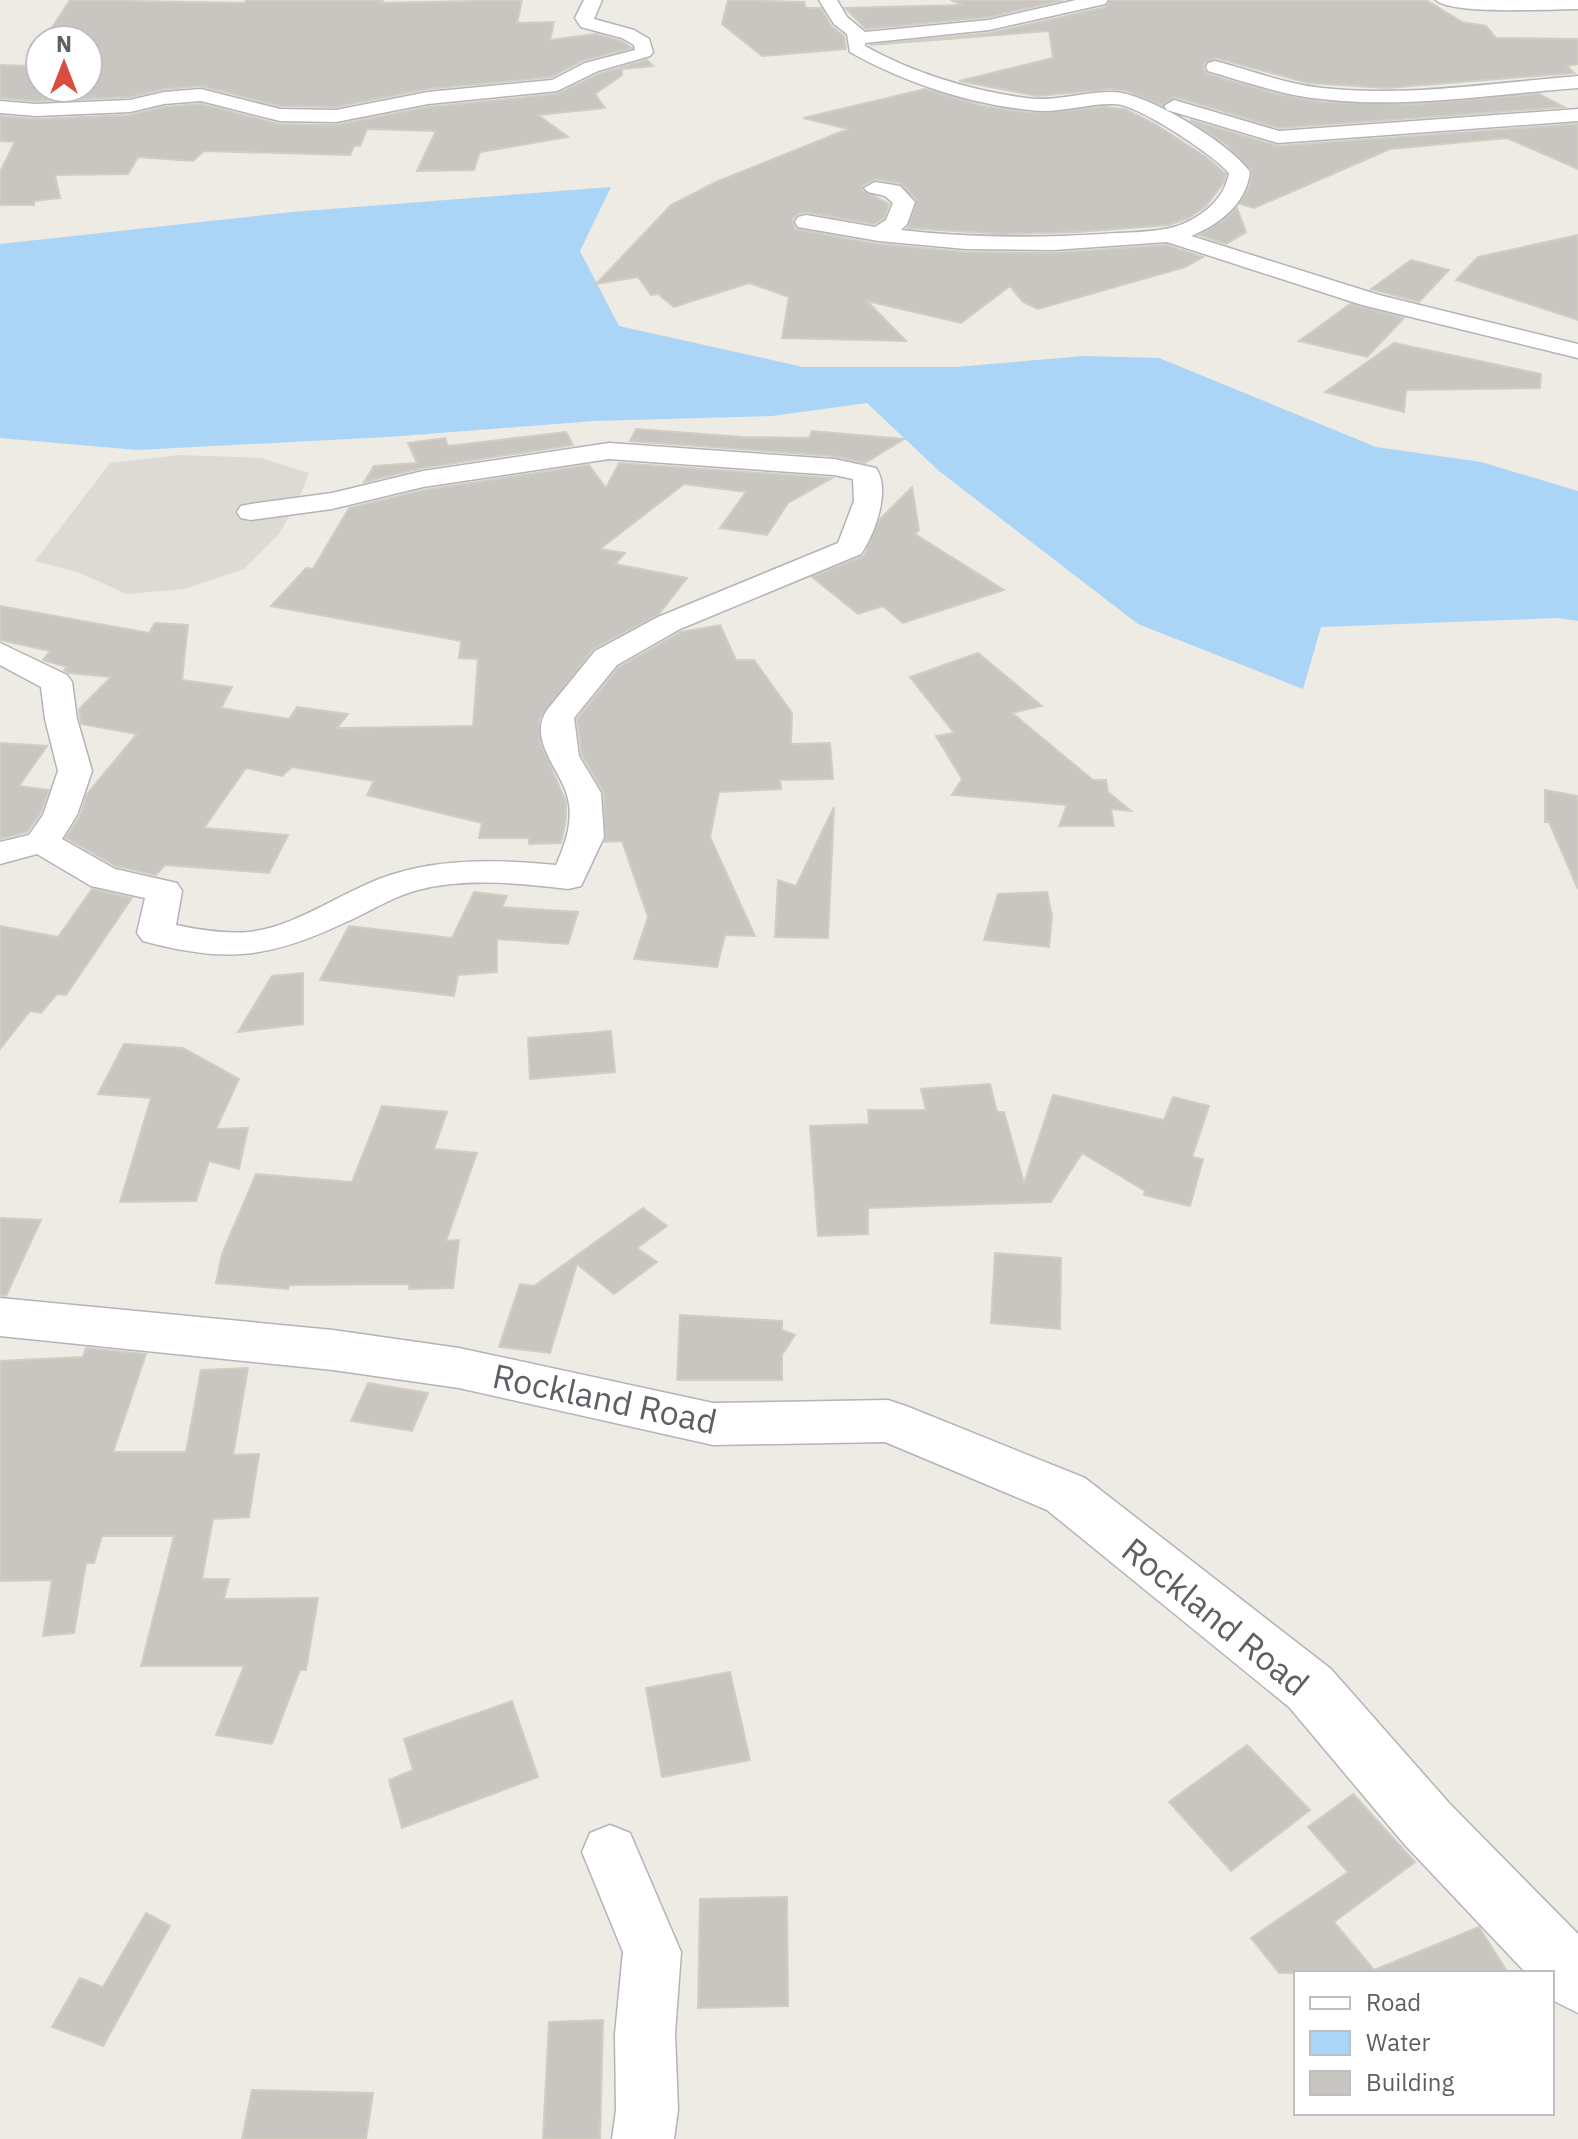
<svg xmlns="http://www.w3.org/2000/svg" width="1578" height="2139" viewBox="0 0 1578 2139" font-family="'IBM Plex Sans',sans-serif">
<rect width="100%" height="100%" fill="#edebe4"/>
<path fill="#dddad3" d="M180 455 261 458 309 473 298 501 279 534 244 569 184 589 127 594 80 573 35 561 110 463Z"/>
<path fill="#abd5f6" d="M611 187 580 251 619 326 803 367H955L1084 356 1159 358 1376 447 1481 462 1578 491V621L1557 618 1321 627 1303 689 1138 624 939 471 867 403 772 416 594 421 388 437 137 450 0 438V244L292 212Z"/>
<path fill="#c9c6c1" stroke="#d1cdc3" stroke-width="2" d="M70 0 244 3 247 0H383L379 3 522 0 517 23 554 22 550 40 596 34 621 41 632 48 584 60 551 77 427 89 336 107 280 106 201 86 164 89 130 97 36 101 0 98V65L26 66 40 45V88H88V40H44Z
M728 0 804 2 806 8H821L831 26 844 36 846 49 762 56 722 24Z
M951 0H1063L989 17 866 29 845 8 962 5Z
M1111 0H1426L1462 22 1486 26 1496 38 1578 39V64L1567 66 1574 73 1386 88 1308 83 1216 58 1205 62 1203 68 1207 74 1277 94 1321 102 1417 104 1539 94 1564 107 1279 128 1175 97 1162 105 1127 91 1111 89 1037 96 959 81 1053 58 1049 31 870 45 990 33 1106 7Z
M647 60 653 66 622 69V75L595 94 605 108 538 115 568 137 480 152 474 170 417 171 436 131 367 129 360 146H354L350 155 204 151 193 161 138 157 128 174 55 175 60 198 34 201V205H0V172L15 142 0 141V116L36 119 130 115 164 107 201 104 279 124 336 125 428 107 557 94 599 74Z
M925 89 983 106 1030 113 1104 107 1125 109 1155 124 1206 157 1226 174 1224 182 1206 206 1189 218 1169 225 1078 232 1002 234 908 228 917 200 900 183 875 179 863 185 862 190 889 204 884 218 874 224 805 212 797 214 792 220 795 229 878 244 966 252 1053 253 1167 245 1203 257 1185 267 1038 309 1023 302 1010 286 961 323 867 301 906 341 782 338 789 297 749 283 674 307 658 294 651 295 638 277 596 284 671 205 716 182 848 129 803 118Z
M1190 120 1278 146 1578 124V169L1507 138 1390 149 1254 208 1240 204 1250 185 1252 170 1227 145Z
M1237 208 1246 232 1226 244 1199 235 1223 221Z
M1578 235V320L1456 280 1478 257Z
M1411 260 1449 270 1419 302 1371 289Z
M1350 304 1404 318 1367 357 1299 341Z
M1394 343 1541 374 1540 388 1406 390 1404 412 1325 392Z
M636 429 743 437 809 438 812 431 904 439 865 463 834 456 630 441Z
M566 432 573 445 422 468 364 482 374 466 417 463 408 443 445 438 448 446Z
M619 463 832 478 788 503 767 535 720 528 746 492 684 484 600 549 625 553 615 564 687 578 659 614 593 649 539 719 540 742 566 802V820L561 843 529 844V838H479L482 823 367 795 374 781 292 767 282 776 246 768 204 828 288 835 269 873 165 865 156 875 116 866 66 838 80 816 87 794 137 734 81 724 79 709 111 677 69 673 64 670 67 667 43 660 50 651 0 640V606L149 633 155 623 188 625 182 680 232 687 221 708 289 719 297 707 348 714 337 728 473 726 478 659 459 658 461 641 271 606 306 568 313 569 349 508 424 490 589 465 606 488Z
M912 487 919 530 915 534 1004 590 903 623 883 606 858 614 812 577 864 556 880 519Z
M720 625 736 660H754L792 713 791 744 830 743 833 779 780 780 781 789 719 792 710 837 755 936 725 935 717 967 634 959 648 917 622 841 605 842 604 793 582 755 577 719 619 667 681 632Z
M978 653 1042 706 1012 713 1093 780H1106L1108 792 1131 811 1111 809 1114 826H1059L1067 805 952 795 962 779 936 736 954 733 910 677Z
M0 743 47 746 19 786 49 790 40 814 27 832 0 839Z
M1545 790 1578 796V889L1549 822H1545Z
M834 807 828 938 775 937 778 880 796 886Z
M92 889 132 898 66 995 57 994 41 1013 30 1011 0 1049V926L58 937Z
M474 892 507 896 502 907 578 912 568 944 497 939V972L458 975 454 996 320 980 349 926 452 938Z
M1047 892 1052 916 1049 947 984 940 998 894Z
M303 973V1024L238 1032 272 976Z
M611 1031 615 1072 530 1079 528 1038Z
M124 1044 183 1048 239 1079 216 1129 248 1128 239 1169 209 1161 196 1201 120 1202 151 1098 98 1094Z
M990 1084 997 1112H1004L1024 1183 1053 1095 1164 1120 1173 1097 1209 1106 1192 1157 1203 1159 1190 1206 1144 1195 1145 1191 1082 1153 1051 1202 868 1208V1234L818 1236 810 1126 869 1124 868 1110H926L921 1089Z
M382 1106 447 1112 434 1149 477 1153 446 1241 459 1240 453 1288 409 1289V1284L289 1285 288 1289 216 1283 222 1254 256 1174 352 1182Z
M643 1208 667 1226 637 1248 657 1262 614 1294 577 1264 550 1353 499 1347 520 1284 534 1286Z
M0 1218 41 1220 6 1296 0 1295Z
M995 1253 1061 1258 1060 1329 991 1323Z
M680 1315 782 1321V1330L795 1335 782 1355V1380H677Z
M86 1348 146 1354 113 1452H186L201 1370 248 1368 233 1455 259 1454 249 1517 213 1519 202 1579H229L224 1599 318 1598 306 1670H300L272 1744 216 1735 244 1666H141L174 1536H102L94 1563H86L74 1633 43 1636 52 1580 0 1581V1361L83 1357Z
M368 1383 428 1393 412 1431 351 1421Z
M730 1672 750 1760 662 1777 646 1688Z
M512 1701 538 1777 402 1828 389 1780 413 1770 404 1739Z
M1247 1745 1310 1810 1231 1871 1169 1802Z
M1353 1794 1415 1862 1334 1922 1374 1970 1479 1927 1508 1973H1279L1251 1938 1348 1872 1308 1827Z
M787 1897 788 2006 698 2008 700 1899Z
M146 1913 170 1926 103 2046 52 2027 80 1978 103 1987Z
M603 2020 600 2139H543L549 2022Z
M252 2090 373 2093 366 2139H242Z"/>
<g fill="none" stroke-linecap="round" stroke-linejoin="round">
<defs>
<path id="minor" d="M584 0H602L594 19 634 30 649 39 653 52 650 56 598 71 557 91 428 104 336 122 280 121 201 101 164 104 130 112 36 116 0 113V101L36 104 130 100 164 92 201 89 280 109 336 110 428 92 552 80 585 63 635 50 634 45 622 38 581 27 575 18Z
M819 0H837L847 17 865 32 989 20 1076 0H1108L1105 4 989 30 865 43V46C913 73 972 91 1026 98 1056 102 1082 92 1111 92 1145 91 1231 144 1250 172 1246 204 1220 224 1191 236L1379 295 1578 344V358L1362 305 1167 242 1053 250 966 249 879 241 798 227 795 222 798 217 806 215 875 227 886 220 893 203 885 196 868 192 864 188 875 182 900 186 915 202 907 224 901 230C968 238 1036 238 1103 234 1125 232 1149 233 1170 228 1197 222 1225 200 1229 173 1214 155 1137 104 1115 104 1086 103 1059 114 1030 110 969 104 903 82 850 52L847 34 834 24Z
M1215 61C1251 70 1284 84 1322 88 1407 97 1493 83 1578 76V88C1493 94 1406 109 1321 99 1282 95 1246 82 1208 71L1206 67 1208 63Z
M1174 100 1279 131 1578 109V121L1278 143 1167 110 1164 106Z
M609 443 834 459 876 468C891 490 875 534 861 554L680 629 617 665 574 718 579 756 601 793 604 837 581 886 568 889C522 883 467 878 422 889 395 895 369 912 344 923 268 959 224 963 143 941L137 933 145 898 91 886 37 854 0 864V842L29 835 43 815 58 771 45 719 41 687 0 665V643L67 675 72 682 77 719 92 771 77 815 62 839 115 869 177 883 182 891 176 925C200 930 225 934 249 932 301 926 347 887 397 873 447 858 504 860 556 865 566 843 575 817 566 792 558 768 528 737 547 710L595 651 658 617 838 543 854 501 853 479 834 475 609 459 423 487 332 509 251 520 241 518 237 512 241 506 251 504 332 493 423 471Z
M610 1825 630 1833 681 1952 675 2034 678 2110 674 2139H612L616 2110 615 2034 623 1952 582 1852 590 1833Z"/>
<path id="tertiary" d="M1436 0H1578V9C1552 9 1450 15 1436 0Z
M0 1298 333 1330 459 1348 713 1403 888 1400 906 1406 1085 1478 1331 1669 1449 1803 1578 1934V2013L1552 2000V1973H1526L1405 1845 1289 1707 1047 1510 885 1442 713 1445 459 1388 333 1370 0 1336Z"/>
</defs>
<use href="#minor" stroke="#b1b4b8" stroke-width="3"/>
<use href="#tertiary" stroke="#b1b4b8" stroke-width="3"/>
<use href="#minor" fill="#fff" fill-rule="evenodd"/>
<use href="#tertiary" fill="#fff" fill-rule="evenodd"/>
</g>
<g text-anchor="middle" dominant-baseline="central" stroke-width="7" stroke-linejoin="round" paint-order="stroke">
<g font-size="34" fill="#5c5f63" stroke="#fff">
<text transform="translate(605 1398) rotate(12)">Rockland Road</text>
<text transform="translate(1216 1616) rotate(39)">Rockland Road</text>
</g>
</g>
<rect x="1294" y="1971" width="260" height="144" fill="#ffffff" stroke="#bebfc1" stroke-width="2"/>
<rect x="1310" y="1997" width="40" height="12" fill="#ffffff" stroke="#bebfc1" stroke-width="2"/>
<text x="1366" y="2011" font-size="24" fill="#5c5f63">Road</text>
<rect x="1310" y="2031" width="40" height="24" fill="#abd5f6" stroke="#bebfc1" stroke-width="2"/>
<text x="1366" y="2051" font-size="24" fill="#5c5f63">Water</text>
<rect x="1310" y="2071" width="40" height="24" fill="#c9c6c1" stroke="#bebfc1" stroke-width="2"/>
<text x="1366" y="2091" font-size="24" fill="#5c5f63">Building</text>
<g transform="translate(64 64)"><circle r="38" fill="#ffffff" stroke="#bebfc1" stroke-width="2"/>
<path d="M0-6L14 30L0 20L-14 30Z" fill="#d84d40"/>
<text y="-12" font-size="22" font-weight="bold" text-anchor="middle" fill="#5c5f63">N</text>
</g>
</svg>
